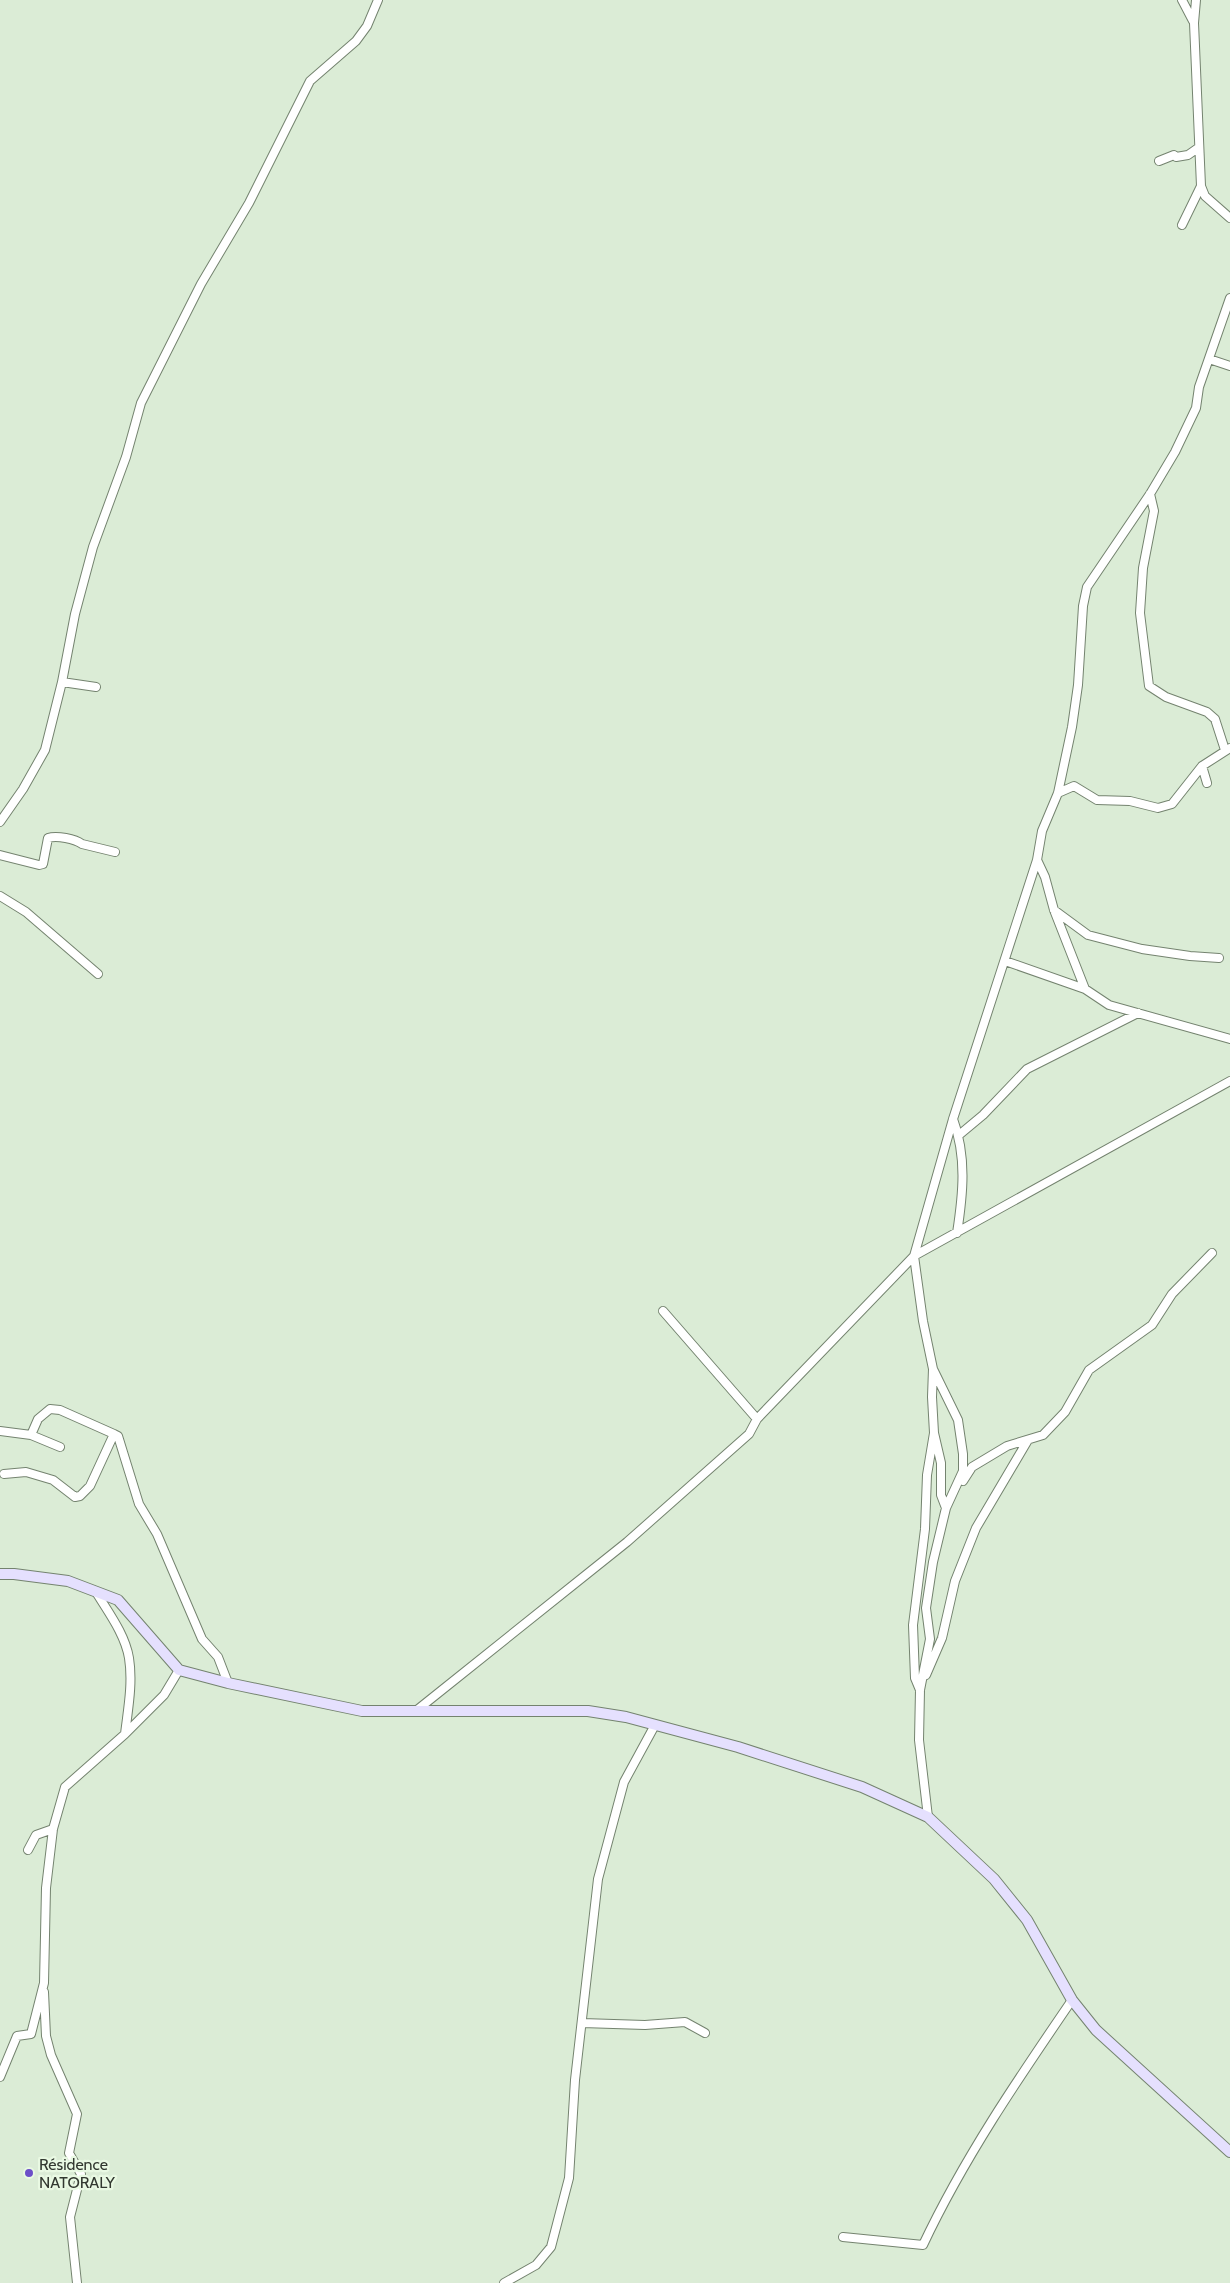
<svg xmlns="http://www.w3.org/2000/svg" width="1230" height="2283" viewBox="0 0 1230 2283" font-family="Cabin,sans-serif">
<rect width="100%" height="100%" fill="#dbecd6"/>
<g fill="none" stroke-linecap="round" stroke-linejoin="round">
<defs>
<path id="street" d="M1182 0 1193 21
M1196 0 1194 23 1201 186 1205 196 1230 218
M1159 161 1174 155 1176 157 1188 155 1198 148
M1182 225 1201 186
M1209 359 1230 366
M1150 494 1154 511 1143 568 1140 613 1149 686 1166 697 1207 712 1215 719 1225 750
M62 682 96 687
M1207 783 1202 766 1230 748
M1058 793 1074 786 1097 800 1130 801 1158 808 1172 804 1202 766
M0 822 23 789 45 750 62 682 75 614 93 547 126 457 141 403 201 284 249 203 310 81 356 41 367 26 378 0
M0 855 39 865 43 864 48 838C57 835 75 839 82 844L115 852
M1037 860 1045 877 1054 910 1085 989 1109 1005 1230 1039
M0 896 26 912 98 974
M1054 910 1088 935 1142 949 1190 956 1219 958
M1005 961 1085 989
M953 1119C967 1157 963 1194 957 1233
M959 1135 983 1115 1027 1069 1138 1013
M663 1311 757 1419
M933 1369 932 1397 934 1433 941 1463V1495L946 1508
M0 1431 31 1435 60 1447
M31 1435 38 1419 50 1409 60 1410 114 1434
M4 1474 26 1472 53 1480 75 1497 80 1496 90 1486 114 1434 118 1436 139 1504 157 1534 202 1639 218 1657 228 1683
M963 1481 972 1467 1007 1446 1043 1435 1065 1412 1089 1370 1152 1325 1172 1294 1212 1253
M926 1675 942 1638 955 1581 976 1528 1028 1440
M920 1690 915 1678 913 1625 925 1529 927 1475 934 1433
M417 1710 627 1542 749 1434 757 1419 914 1256 953 1119 1037 860 1042 831 1058 793 1072 727 1078 685 1083 606 1087 587 1150 494 1175 452 1196 408 1199 387 1230 298
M125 1734 164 1695 179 1670
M928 1817 919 1740 920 1690 930 1639 926 1608 933 1562 946 1508 963 1471V1454L958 1420 933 1369 923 1321 914 1256 1230 1081
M28 1850 36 1835 53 1829
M44 1992 46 2036 51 2055 77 2114 69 2153 81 2174 70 2217 77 2283
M582 2023 645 2025 685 2022 705 2033
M0 2077 17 2036 31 2034 44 1983 46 1888 53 1829 65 1787 125 1734C128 1709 133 1683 129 1658 125 1634 108 1612 96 1592
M843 2237 923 2245C964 2158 1018 2079 1072 2000
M504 2283 536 2265 551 2247 569 2178 575 2080 598 1879 624 1782 655 1725"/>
<path id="secondary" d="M0 1574H14L68 1581 118 1600 179 1670 228 1683 362 1711H588L626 1717 738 1747 862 1787 928 1817 994 1879 1027 1920 1072 2000 1096 2030 1230 2152"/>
</defs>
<use href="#street" stroke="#74836f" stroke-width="10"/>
<use href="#secondary" stroke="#74836f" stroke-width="12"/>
<use href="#street" stroke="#fff" stroke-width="8"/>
<use href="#secondary" stroke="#e5e0fe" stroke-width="10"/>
</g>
<circle fill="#6c4fc8" stroke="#e9f9e3" stroke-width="2" cx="29" cy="2173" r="5"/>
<g text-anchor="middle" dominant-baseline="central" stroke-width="4.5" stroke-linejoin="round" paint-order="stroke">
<g font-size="16" fill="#323830" stroke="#e9f9e3" text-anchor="start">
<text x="39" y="2164">Résidence<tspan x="39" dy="18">NATORALY</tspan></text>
</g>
</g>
</svg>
